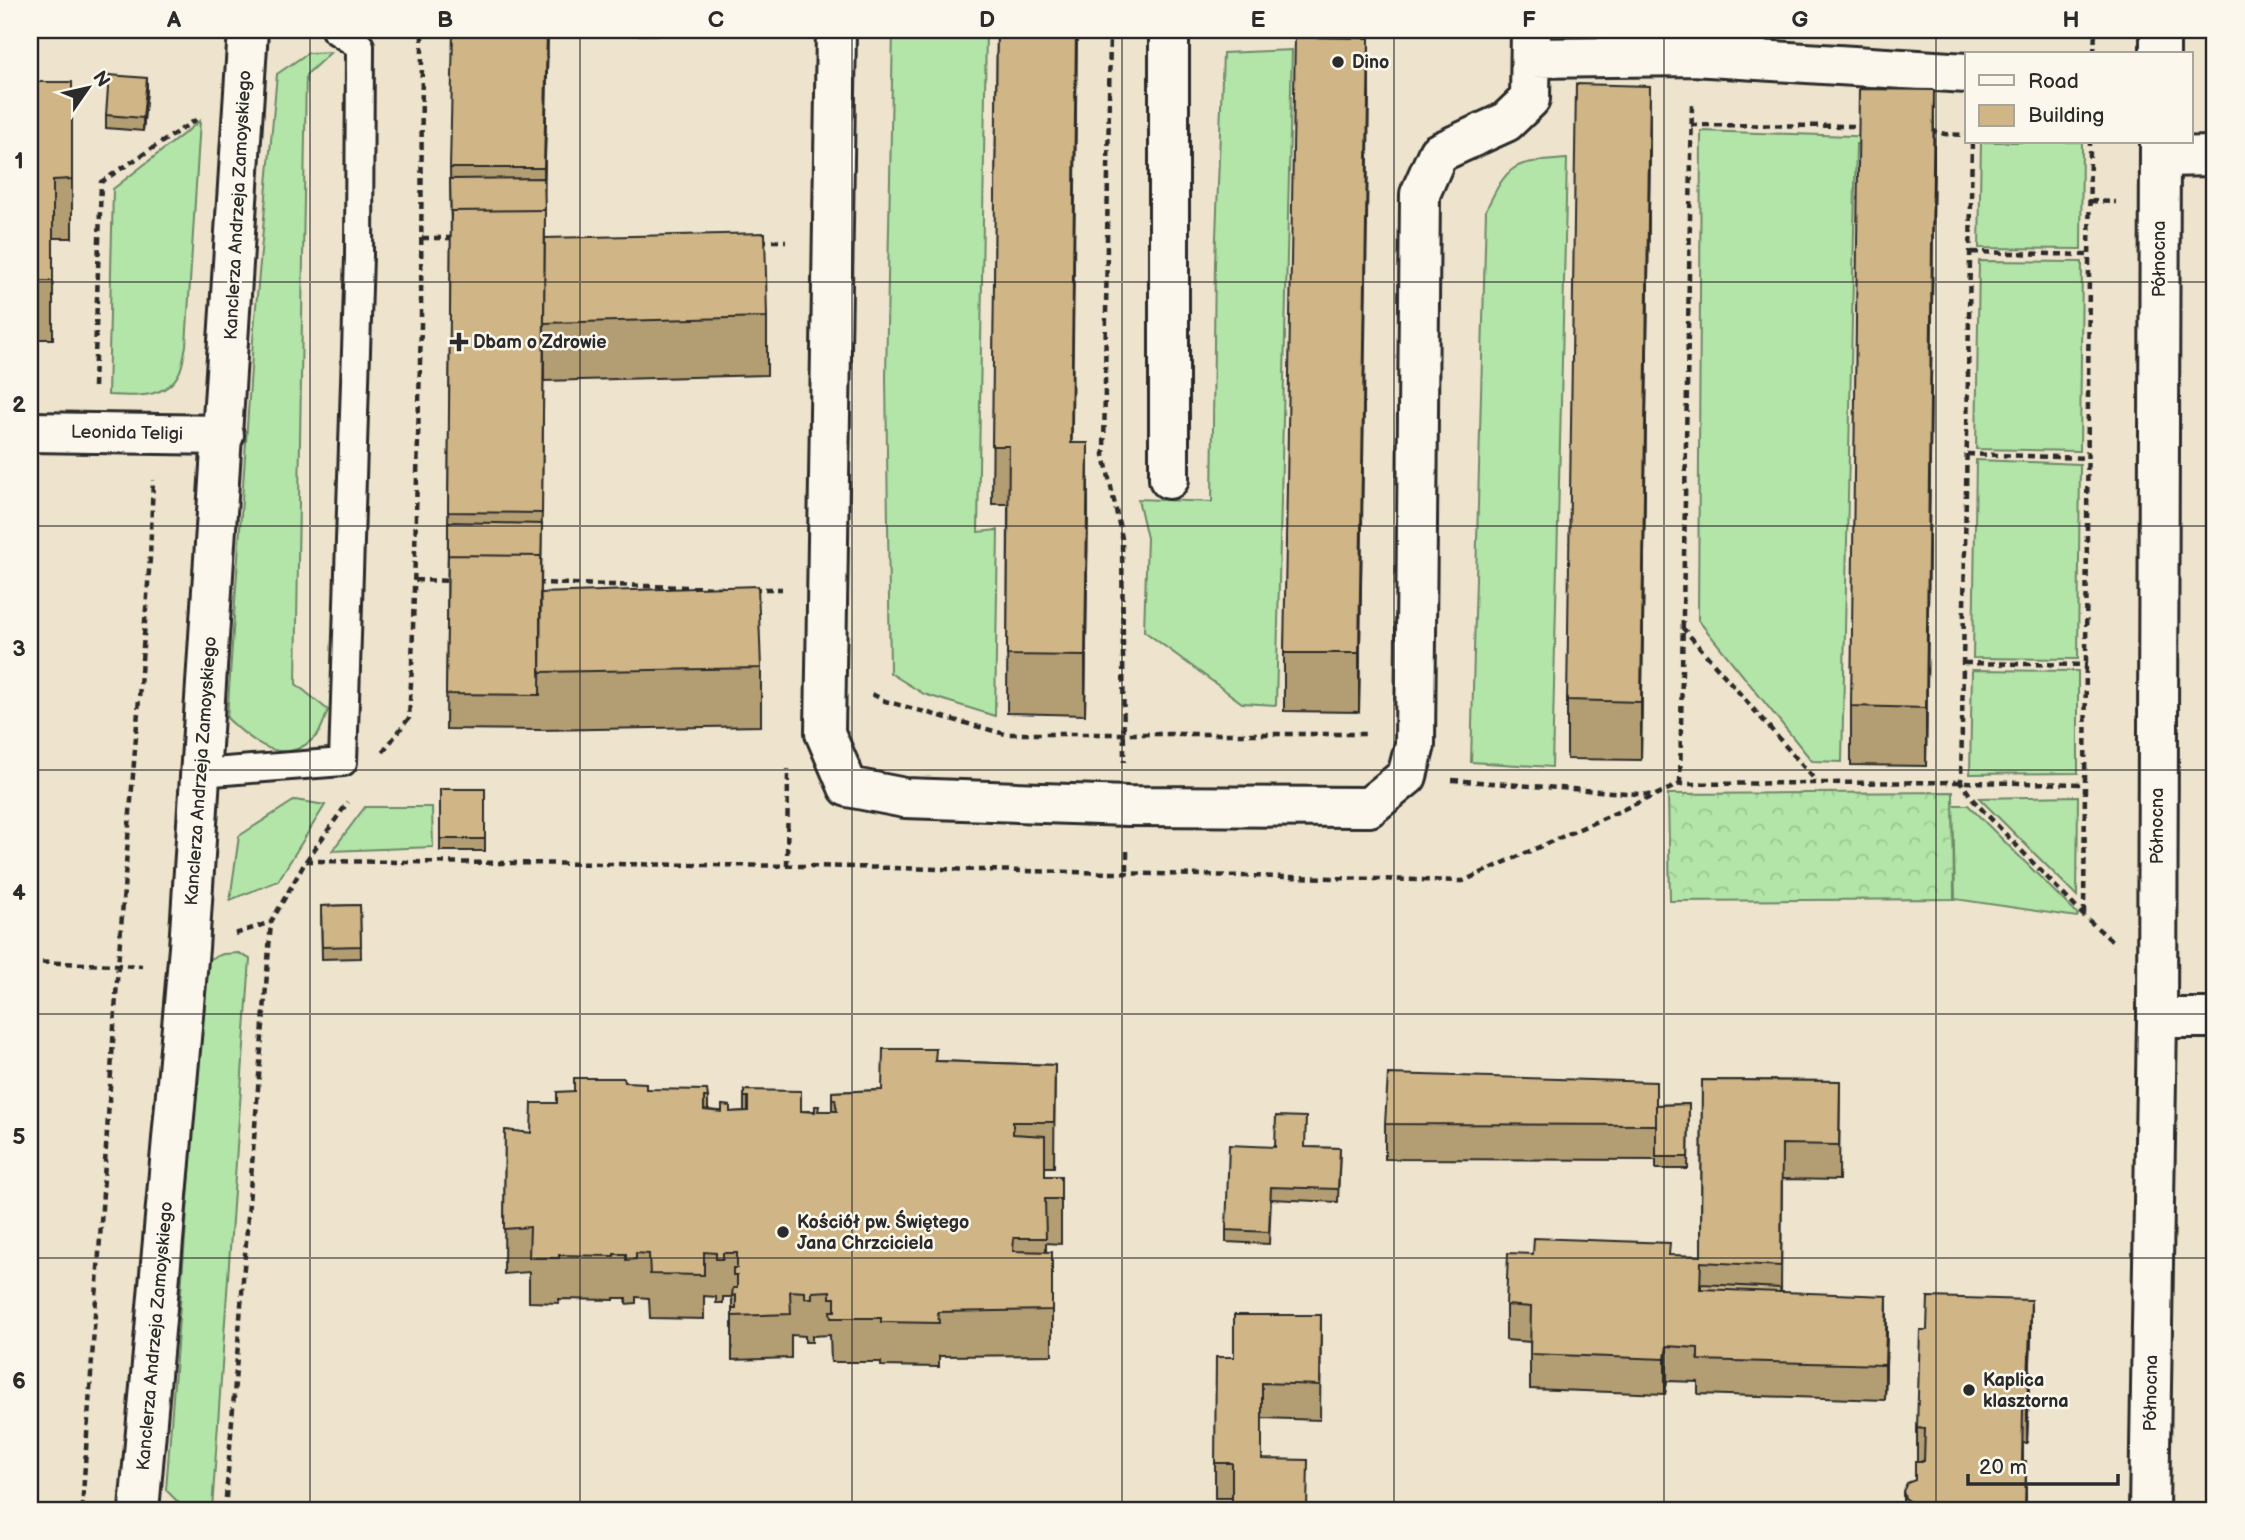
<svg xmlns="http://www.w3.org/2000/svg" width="2245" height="1540" viewBox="0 0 2245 1540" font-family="'Balsamiq Sans',sans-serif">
<defs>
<pattern id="forest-crowns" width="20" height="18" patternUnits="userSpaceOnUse" patternTransform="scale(1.75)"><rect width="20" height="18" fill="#b2e5a7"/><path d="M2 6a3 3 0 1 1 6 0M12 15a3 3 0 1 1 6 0" fill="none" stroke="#99c590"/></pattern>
</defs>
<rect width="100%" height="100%" fill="#eee4cd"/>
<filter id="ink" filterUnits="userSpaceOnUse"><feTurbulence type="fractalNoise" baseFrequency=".0143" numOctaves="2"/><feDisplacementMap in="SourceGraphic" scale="14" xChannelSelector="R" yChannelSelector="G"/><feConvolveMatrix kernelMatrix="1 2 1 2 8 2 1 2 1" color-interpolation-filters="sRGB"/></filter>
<g filter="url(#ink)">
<path fill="#b2e5a7" stroke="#6e8869" stroke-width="2" d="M893 30H986L978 532 998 530 995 716 924 694 890 673 886 377Z
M1292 50 1276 705 1242 703 1144 631 1147 538 1138 499 1212 502 1215 263 1223 53Z
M331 52 306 75 296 684 328 710C325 718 322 729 317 735 285 769 253 743 227 718L253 340 277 74 308 53Z
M200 121 186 346C184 354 183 366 179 373 166 400 132 396 108 395L113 189Z
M1701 131 1881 137V145L1856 144 1842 762 1812 761 1698 620Z
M1981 142H2082L2081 249 1979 248Z
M1567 159 1552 767 1471 762 1486 210C1510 160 1514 163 1567 159Z
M1979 261 2082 262 2080 451 1976 449Z
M1976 460 2080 464 2078 659 1973 658Z
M1972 670 2078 671V773L1970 774Z
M2078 796 2077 896 1979 798Z
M295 800 325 805 278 881 230 900 239 836Z
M1953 805H1968L2078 915 2077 917 1955 899Z
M365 807H432L433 847 332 851Z
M239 953 250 959 212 1510H186L166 1490 206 960 223 954Z"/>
<path fill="url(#forest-crowns)" stroke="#6e8869" stroke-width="2" d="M1953 792 1954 899 1670 901 1668 794Z"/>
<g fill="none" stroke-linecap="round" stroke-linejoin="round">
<defs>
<path id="service" d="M200 773 343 762 359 256 360 46 335 30"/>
<path id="minor" d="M836 30 825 733 848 787 905 798 1127 806 1369 807 1407 776 1415 745 1420 194 1438 153 1506 122 1530 99 1531 30
M1531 58 1693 56 1967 73
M2160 157 2215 156
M30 432 224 435
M1169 479V30
M2157 1018H2215"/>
<path id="tertiary" d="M2160 54V30
M139 1510 189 948 248 30
M2149 1510 2157 1018 2160 142"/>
</defs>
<use href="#service" stroke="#2b2b2b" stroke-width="32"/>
<use href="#minor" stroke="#2b2b2b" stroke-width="44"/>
<use href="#tertiary" stroke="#2b2b2b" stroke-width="44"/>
<path stroke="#2b2b2b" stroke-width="4.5" stroke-dasharray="7 5" stroke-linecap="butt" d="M1110 30 1104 455 1122 538 1124 762
M2094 54 2095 30
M1691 125 1862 126
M1930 130 1945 134 1967 135
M1972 142 1961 782 1974 801 2084 916 2112 941
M2090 201 2116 202
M422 238H454
M760 241H786
M1972 252 2089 255
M94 387 101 182 197 119
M1967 454 2087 458
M415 580 454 581
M536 583 723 588
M753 589H782
M1682 627 1816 781
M1964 663 2087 665
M872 694 885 701 1005 734H1369
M383 752 409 718 412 665 421 325 422 30
M1452 780 1652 795
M1680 784 1692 102
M1127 851V874
M306 861 808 866 1463 881 1680 784 1961 782 2085 784
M787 866 788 769
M2084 914 2090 142
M235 934 271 922
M30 962 142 966
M82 1510 118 966 150 558 153 480
M225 1510 271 922 306 861 348 802"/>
<use href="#service" stroke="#fbf7ec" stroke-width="26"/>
<use href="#minor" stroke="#fbf7ec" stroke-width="38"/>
<use href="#tertiary" stroke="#fbf7ec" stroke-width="38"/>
</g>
<path fill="#b39d73" stroke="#2b2b2b" stroke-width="2" d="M548 30 544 195 545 245 767 317V375L544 381V324L541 593 761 668V726L540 730 446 729 451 235 450 168Z
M548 30H770L769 33 548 36Z
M997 30H1077L1071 443 1088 501 1085 715 1007 713 1008 504H992Z
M1369 30 1359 712 1284 711V653L1308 37Z
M30 82H72V238H53V339H30Z
M147 90 143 131 106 128V115Z
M1650 144 1641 760 1567 759V700Z
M1934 149 1926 766 1851 765V706Z
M440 789H485V851H440Z
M360 905 361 958 322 959 321 906Z
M936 1061 1055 1065 1054 1167H1045V1176H1061V1244L1046 1243V1252H1052V1355L939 1356V1367L881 1366V1362H831L830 1335 812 1336V1342H805V1336L791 1335V1358L732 1360V1297H723V1303H716V1297L704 1296V1319L650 1318 649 1298 636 1297V1303L626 1304V1298H614V1300L559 1299V1303L529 1302V1272L504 1274 505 1130 531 1133 557 1103 574 1091 625 1082 646 1089 708 1097V1110L730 1112 744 1111V1090L801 1111H832V1092L882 1090Z
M1702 1080 1840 1081 1839 1180 1782 1179 1781 1292 1887 1331 1885 1400 1698 1394V1382L1667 1381 1665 1394 1530 1389V1342L1506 1340V1305L1533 1254 1701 1256Z
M1689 1104 1688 1169H1656V1160L1385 1159V1124L1656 1105Z
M1275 1147 1340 1148 1338 1202 1271 1199 1269 1244 1226 1242V1230Z
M1321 1315 1320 1420 1262 1418 1232 1498H1215V1463L1234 1357Z
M2031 1335 2027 1443H2023V1461H2026V1510H1903V1491L1915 1480 1917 1461V1428Z"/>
<path fill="#927f5e" stroke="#2b2b2b" stroke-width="2" d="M547 30H548L544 202V168Z
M1076 30H1077L1071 501V443Z
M1369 38V96L1359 712V653Z
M147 78V90L143 131V118Z
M1650 86V144L1641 760V702Z
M1934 90V149L1926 766V708Z
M1088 443V501L1085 715V656Z
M1887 1296V1331L1885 1400V1365Z
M2031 1300V1335L2027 1443V1409Z
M1667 1346V1381L1665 1394V1359Z"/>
<path fill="#d0b686" stroke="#2b2b2b" stroke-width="2" d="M453 30H547L544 168H450Z
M997 30H1076L1071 443H1088L1085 656 1007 655 1009 446H992Z
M1308 30H1369V84V38L1308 37Z
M1295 37 1369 38 1359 653H1284Z
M109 75 147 78 143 118 106 115Z
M30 82H72V179L53 180V281H30Z
M1576 84 1650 86 1641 702 1567 700Z
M1859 89 1934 90 1926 708 1851 706Z
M544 178 545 210 451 211V219L450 179Z
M545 210 542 513 448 512 451 211Z
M765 233 767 317 544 323 545 238Z
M448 522 542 524 541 567V556L448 555Z
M448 555 541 556 540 695 446 694Z
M758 586 761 668 540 672V593Z
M440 789H485V839H440Z
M360 905 361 946 322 947 321 906Z
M883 1049H936L935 1061 1055 1065 1054 1122H1013V1134L1045 1136V1176H1061V1199H1045L1046 1238H1014L1013 1251 1052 1252V1310L938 1312 939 1323 881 1322V1318H831L830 1311H835V1298H830V1291L812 1292V1298H805V1292L790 1291 791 1314 732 1316V1309H736V1295L732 1296 733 1288H737V1275H733V1268H737V1253H723V1259H716V1253L704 1252V1275L650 1274 649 1254 636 1253V1259L626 1260V1254H614V1256L559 1255V1258H529L530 1227 504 1229 505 1130 531 1133 532 1103H557V1092L574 1091V1078H624L625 1082 646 1083V1089L707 1090 708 1097H704V1110L722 1112V1105L730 1106V1112L748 1111V1097H744V1090L801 1091V1111L815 1112V1106H819L818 1111H837L835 1099H832V1092L882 1090Z
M1388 1074 1656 1082V1125L1385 1124Z
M1702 1080 1840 1081 1839 1145 1782 1144 1781 1266 1701 1262 1700 1289 1887 1296 1885 1365 1698 1360V1348L1667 1346 1665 1359 1530 1354 1531 1307 1506 1305 1508 1253 1533 1254 1534 1238 1670 1243 1669 1255 1701 1256Z
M1689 1104 1688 1157H1656V1105Z
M1276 1116 1306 1117 1305 1147 1340 1148 1338 1189 1271 1187 1269 1232 1226 1230 1229 1145 1275 1147Z
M1701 1284 1781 1288 1780 1292 1701 1289Z
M1928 1297 2031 1300 2027 1409 2023 1408 2022 1461H2026L2025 1510H1914V1504L1905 1498 1903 1491 1907 1483 1915 1480V1461H1924L1925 1429 1917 1428 1920 1330H1927Z
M1234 1315H1321L1320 1385 1262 1383V1459L1308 1460 1307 1510H1232V1463H1215L1216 1357H1234Z"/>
</g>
<path fill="none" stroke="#2b2b2b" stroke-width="2" stroke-opacity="0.55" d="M310 30V1510M580 30V1510M852 30V1510M1122 30V1510M1394 30V1510M1664 30V1510M1936 30V1510M30 282H2215M30 526H2215M30 770H2215M30 1014H2215M30 1258H2215"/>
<g fill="#2b2b2b" stroke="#fbf7ec" stroke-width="2.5">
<circle cx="1338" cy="62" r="7"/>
<path d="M455.5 331.5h7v7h7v7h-7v7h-7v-7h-7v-7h7z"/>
<circle cx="783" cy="1232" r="7"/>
<circle cx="1969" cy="1390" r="7"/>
</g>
<g text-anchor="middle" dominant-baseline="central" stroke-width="5" stroke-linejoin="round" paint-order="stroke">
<g font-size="18" font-weight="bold" fill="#2b2b2b" stroke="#fbf7ec" text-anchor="start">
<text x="1352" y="62">Dino</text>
<text x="473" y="342">Dbam o Zdrowie</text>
<text x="797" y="1222">Kościół pw. Świętego<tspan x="797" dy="21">Jana Chrzciciela</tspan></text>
<text x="1983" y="1380">Kaplica<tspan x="1983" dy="21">klasztorna</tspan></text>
</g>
<g font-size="18" fill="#2b2b2b" stroke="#fbf7ec">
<text transform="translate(238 205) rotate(-87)">Kanclerza Andrzeja Zamoyskiego</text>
<text transform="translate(2159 259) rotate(-90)">Północna</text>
<text transform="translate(127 433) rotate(1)">Leonida Teligi</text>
<text transform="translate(201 771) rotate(-86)">Kanclerza Andrzeja Zamoyskiego</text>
<text transform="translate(2157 826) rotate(-90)">Północna</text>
<text transform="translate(155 1336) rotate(-85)">Kanclerza Andrzeja Zamoyskiego</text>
<text transform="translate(2151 1393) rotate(-89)">Północna</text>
</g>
</g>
<rect width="2245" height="1540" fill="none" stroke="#fbf7ec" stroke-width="77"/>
<rect x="1965" y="52" width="228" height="91" fill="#fbf7ec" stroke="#a8a59f" stroke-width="2"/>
<rect x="1979" y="75" width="35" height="10" fill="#fbf7ec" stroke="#a8a59f" stroke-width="2"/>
<text x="2028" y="88" font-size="21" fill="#2b2b2b">Road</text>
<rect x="1979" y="105" width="35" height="21" fill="#d0b686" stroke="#a8a59f" stroke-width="2"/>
<text x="2028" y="122" font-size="21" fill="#2b2b2b">Building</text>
<g transform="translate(88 88) rotate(56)" stroke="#fbf7ec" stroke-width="5" paint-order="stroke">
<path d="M0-5L12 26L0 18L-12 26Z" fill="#2b2b2b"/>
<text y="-10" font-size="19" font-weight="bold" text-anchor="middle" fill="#2b2b2b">N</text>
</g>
<path d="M1968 1474v10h150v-10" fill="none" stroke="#2b2b2b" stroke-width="3.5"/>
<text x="1979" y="1474" font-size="21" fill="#2b2b2b" stroke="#fbf7ec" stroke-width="5" paint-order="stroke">20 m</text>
<rect x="38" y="38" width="2168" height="1464" fill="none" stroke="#2b2b2b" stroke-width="2.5"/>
<g font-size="23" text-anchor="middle" font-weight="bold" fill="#2b2b2b">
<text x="174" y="27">A</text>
<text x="445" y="27">B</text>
<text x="716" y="27">C</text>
<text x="987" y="27">D</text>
<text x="1258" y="27">E</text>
<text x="1529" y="27">F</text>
<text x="1800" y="27">G</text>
<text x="2071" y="27">H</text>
<text x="19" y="168">1</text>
<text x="19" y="412">2</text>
<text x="19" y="656">3</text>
<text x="19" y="900">4</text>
<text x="19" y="1144">5</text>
<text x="19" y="1388">6</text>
</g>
</svg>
